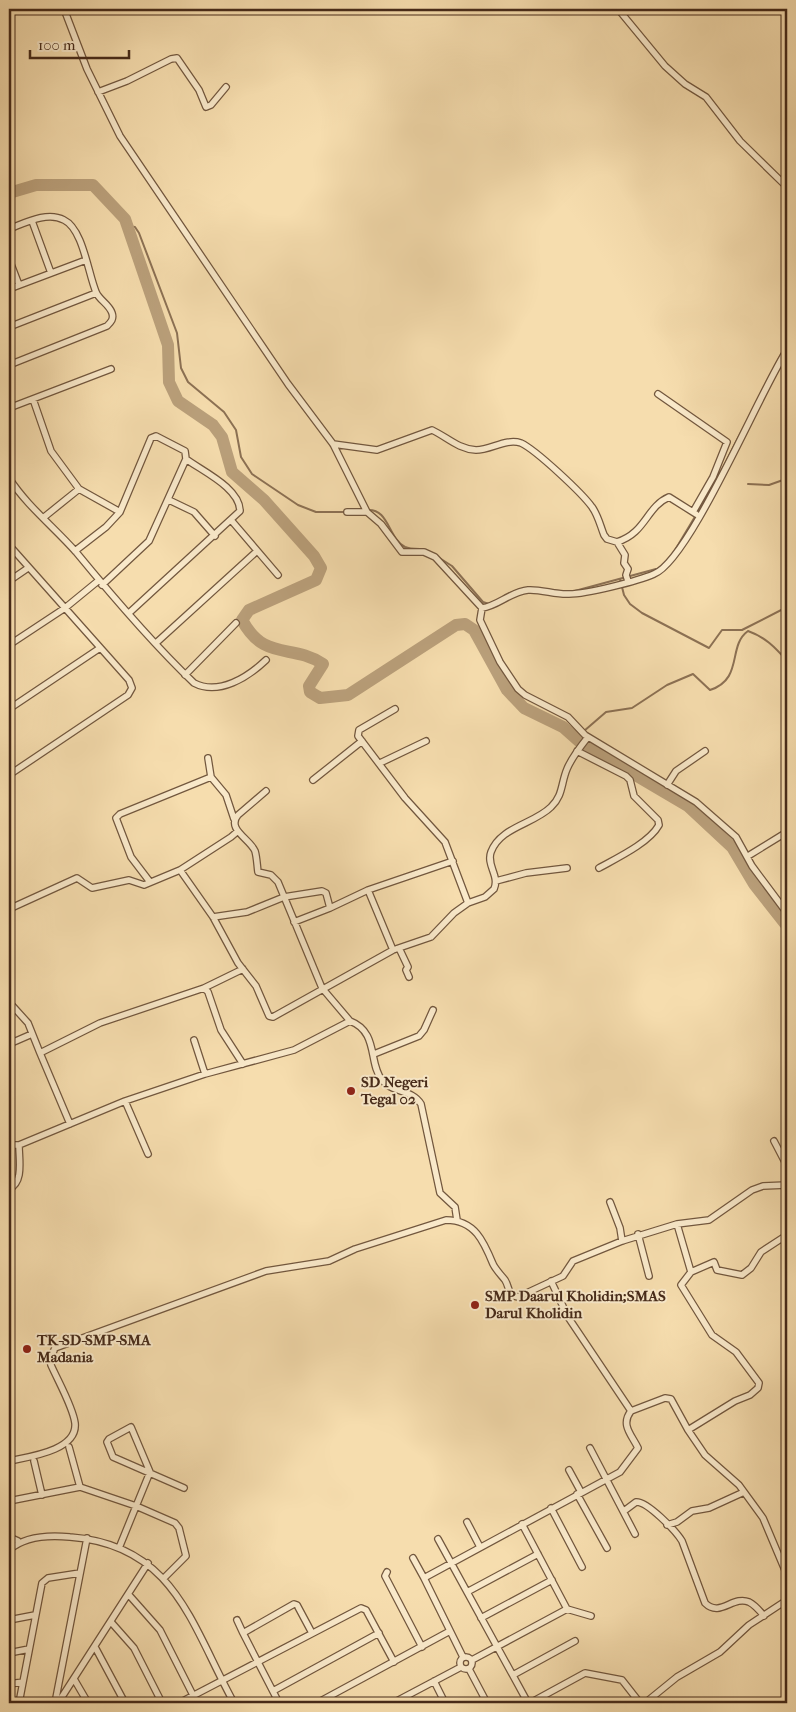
<svg xmlns="http://www.w3.org/2000/svg" width="796" height="1712" viewBox="0 0 796 1712" font-family="'IM FELL French Canon',serif">
<rect width="100%" height="100%" fill="#f6ddae"/>
<filter id="stains"><feTurbulence type="fractalNoise" baseFrequency=".004" numOctaves="4"/><feColorMatrix values="0 0 0 0 .2 0 0 0 0 .09 0 0 0 0 .02 0 0 0 .5 -.17"/></filter>
<radialGradient id="worn" r=".72"><stop offset=".6" stop-color="#630" stop-opacity="0"/><stop offset="1" stop-color="#630" stop-opacity=".3"/></radialGradient>
<g fill="none" stroke-linecap="round" stroke-linejoin="round">
<path stroke="#8c7154" stroke-width="2" d="M127 226 135 227 139 233 177 333 181 368 188 382 224 412 236 430 241 457 252 474 298 505 316 512H345
M717 479 787 343
M748 484 769 485 783 480 787 481
M367 510C389 508 388 538 405 547 409 549 415 549 420 549
M675 550 711 490
M430 552 452 566 483 602 489 604
M620 579 624 595 630 604 642 613 709 648 722 630H742L787 607
M527 588 571 592 656 569
M508 594 520 589
M787 689V702
M584 731 606 712 632 708 667 685 693 674 710 690C744 679 727 646 748 631 765 637 775 647 787 661"/>
<path stroke="#baa07b" stroke-width="12" d="M9 193 36 185H93L125 219 168 345 169 382 178 401 213 425 222 437 232 472 264 500 314 556 321 568 316 580 249 610 242 620C265 662 291 643 323 664L309 686 310 692 320 698 348 695 456 625 465 624 474 630 507 690 524 708 563 727 581 743 688 806 732 847 754 884 787 926"/>
<defs>
<path id="minor" d="M64 9 87 69 120 136 288 384 333 444 367 512 381 524 402 552H424L435 557 482 608 480 620 500 662 518 689 525 695 568 717 585 735 696 802 736 837 752 866 787 913
M618 9 665 66 685 84 706 97 740 141 787 187
M98 92 127 81 171 59 177 58 199 90 206 107 211 105 226 87
M32 221 51 273
M9 229C25 223 47 211 64 220 83 229 88 273 96 292 99 300 109 304 112 313 114 319 111 322 107 326L9 365
M9 259 19 285
M9 289 86 260
M9 327 96 293
M658 394 727 442 713 477 693 512
M33 399 51 451 79 489
M9 408 111 369
M333 444 377 450 432 430C447 437 458 449 476 450 491 450 506 438 521 443 536 450 582 493 592 507 598 515 600 525 604 535L607 539 617 542
M9 478C27 506 54 527 76 552 113 597 152 643 194 683 219 696 248 677 266 660
M169 500 194 512 215 536
M347 512H367
M43 518 79 489 120 512 106 527 75 551
M231 520 278 575
M9 545 129 680 132 688 128 695 9 775
M9 581 28 568
M628 581 626 575 628 569 624 563 625 555 617 542C646 533 646 507 669 497L696 514
M102 585 149 541 186 459 185 451 156 436 151 438 120 512
M482 608C498 606 510 592 528 590 541 589 556 595 569 594 587 594 638 581 654 574 690 560 760 391 787 350
M129 613 240 511C240 488 202 471 186 459
M156 643 257 551
M9 645 65 608 98 581
M185 675 236 623
M9 709 100 648
M577 751 626 776 630 780 634 796 658 820 659 825C649 843 617 858 599 868
M208 758 211 777 226 795 234 819
M380 763 426 741
M313 780 362 741
M667 785 676 771 705 751
M266 791 238 815C226 829 250 839 255 851 257 858 257 865 258 872L271 875 278 882 322 988 350 1021
M238 831 231 837 180 870 213 917 238 963 256 986 269 1016 273 1017 393 950 431 937 454 913 468 903 445 842 405 798 358 736 359 730 395 709
M748 856 787 832
M496 881 526 873 567 868
M150 882 131 857 116 818 120 814 211 777
M368 890 393 950
M468 903 485 897 494 889C500 876 486 865 491 852 500 827 534 824 551 807 563 796 561 783 567 769 572 757 580 747 588 737
M9 909 77 878 92 888 129 880 144 885 180 870
M213 917 247 912 284 897 322 891 326 893 330 908 368 890 453 861
M294 922 330 908
M399 948 408 967 406 970 409 977
M204 988 243 969
M9 1002 28 1023 40 1053
M194 1040 205 1074
M9 1044 32 1034
M374 1054 419 1036 424 1030 433 1010
M125 1101 148 1154
M70 1124 40 1053 100 1023 204 988 208 992 221 1030 243 1064
M774 1141 787 1166
M9 1145H19L125 1101 205 1074 294 1050 350 1021C379 1032 368 1063 382 1080 392 1093 412 1089 421 1104L440 1193 455 1207 457 1220
M9 1189C24 1182 19 1160 19 1145
M610 1202 620 1228 622 1241
M677 1224 691 1272
M638 1234 649 1276
M551 1281 568 1317 631 1411
M688 1430 735 1401 750 1395 758 1388 759 1383 736 1352 712 1335 681 1285 691 1272 714 1262 717 1270 742 1275 751 1268 761 1252 787 1235
M69 1447 80 1487
M590 1448 635 1534
M9 1461C27 1457 78 1451 75 1423 73 1407 58 1381 51 1365L50 1359 55 1348 266 1271 329 1261 355 1249 446 1220C475 1220 484 1242 493 1264 496 1270 501 1275 505 1280 510 1288 507 1295 518 1297L563 1276 573 1261 622 1241 677 1224 709 1220 752 1190 763 1186 787 1185
M34 1461 42 1495
M569 1470 581 1492
M577 1494 607 1548
M9 1501 80 1487 136 1506 175 1523 179 1528 186 1556 164 1578
M551 1508 582 1567
M624 1511 636 1502C647 1501 676 1531 682 1541L705 1603C720 1618 733 1595 749 1602 755 1605 760 1611 764 1616
M467 1522 480 1547
M667 1525 677 1522 692 1511 709 1508 744 1492
M9 1537 18 1541
M438 1539 528 1703
M119 1548 150 1472 131 1427 109 1439 107 1442 113 1457 184 1488
M9 1550C25 1536 50 1535 70 1537 175 1545 191 1625 234 1703
M413 1558 424 1578
M387 1572 385 1576 422 1647
M467 1592 538 1554
M129 1595 160 1630 197 1703
M567 1609 591 1616
M481 1618 552 1580
M9 1620 35 1615
M237 1620 243 1633
M111 1622 134 1648 162 1703
M95 1647 125 1703
M9 1653 29 1649
M460 1663a6 6 0 1 1 12 0a6 6 0 1 1-12 0Z
M463 1657 424 1578 620 1472 638 1448C632 1435 620 1425 631 1411L665 1398 671 1399 688 1430 705 1455 739 1485 763 1518 787 1575
M472 1660 567 1609 522 1524
M469 1669 487 1703
M513 1675 575 1641
M74 1679 88 1703
M434 1681 445 1703
M9 1684 23 1682
M273 1691 379 1633
M19 1703 42 1583 48 1578 80 1573
M55 1703 87 1538
M58 1703 148 1563
M179 1703 361 1608 366 1610 394 1662
M279 1703 243 1633 294 1604 297 1605 312 1633
M317 1703 450 1631
M393 1703 461 1667
M530 1703 585 1673 622 1680 640 1703
M645 1703 677 1677 720 1652 749 1625 787 1600"/>
</defs>
<use href="#minor" stroke="#72573e" stroke-width="8"/>
<use href="#minor" stroke="#f9e9ca" stroke-width="5.5"/>
</g>
<g fill="#8f2418" stroke="#f9e9ca" stroke-width="2">
<circle cx="351" cy="1091" r="5"/>
<circle cx="475" cy="1305" r="5"/>
<circle cx="27" cy="1349" r="5"/>
</g>
<g text-anchor="middle" dominant-baseline="central" stroke-width="4" stroke-linejoin="round" paint-order="stroke">
<g font-size="15" font-weight="bold" fill="#462a19" stroke="#f9e9ca" text-anchor="start">
<text x="361" y="1082">SD Negeri<tspan x="361" dy="17">Tegal 02</tspan></text>
<text x="485" y="1296">SMP Daarul Kholidin;SMAS<tspan x="485" dy="17">Darul Kholidin</tspan></text>
<text x="37" y="1340">TK-SD-SMP-SMA<tspan x="37" dy="17">Madania</tspan></text>
</g>
</g>
<rect width="796" height="1712" fill="none" stroke="#f6ddae" stroke-width="30"/>
<rect x="10" y="10" width="776" height="1692" fill="none" stroke="#462a19" stroke-width="2.5"/>
<rect x="15" y="15" width="766" height="1682" fill="none" stroke="#462a19"/>
<path d="M30 50v8h99v-8" fill="none" stroke="#462a19" stroke-width="2.5"/>
<text x="38" y="50" font-size="15" fill="#462a19" stroke="#f9e9ca" stroke-width="4" paint-order="stroke">100 m</text>
<rect width="100%" height="100%" filter="url(#stains)"/>
<rect width="100%" height="100%" fill="url(#worn)"/>
</svg>
